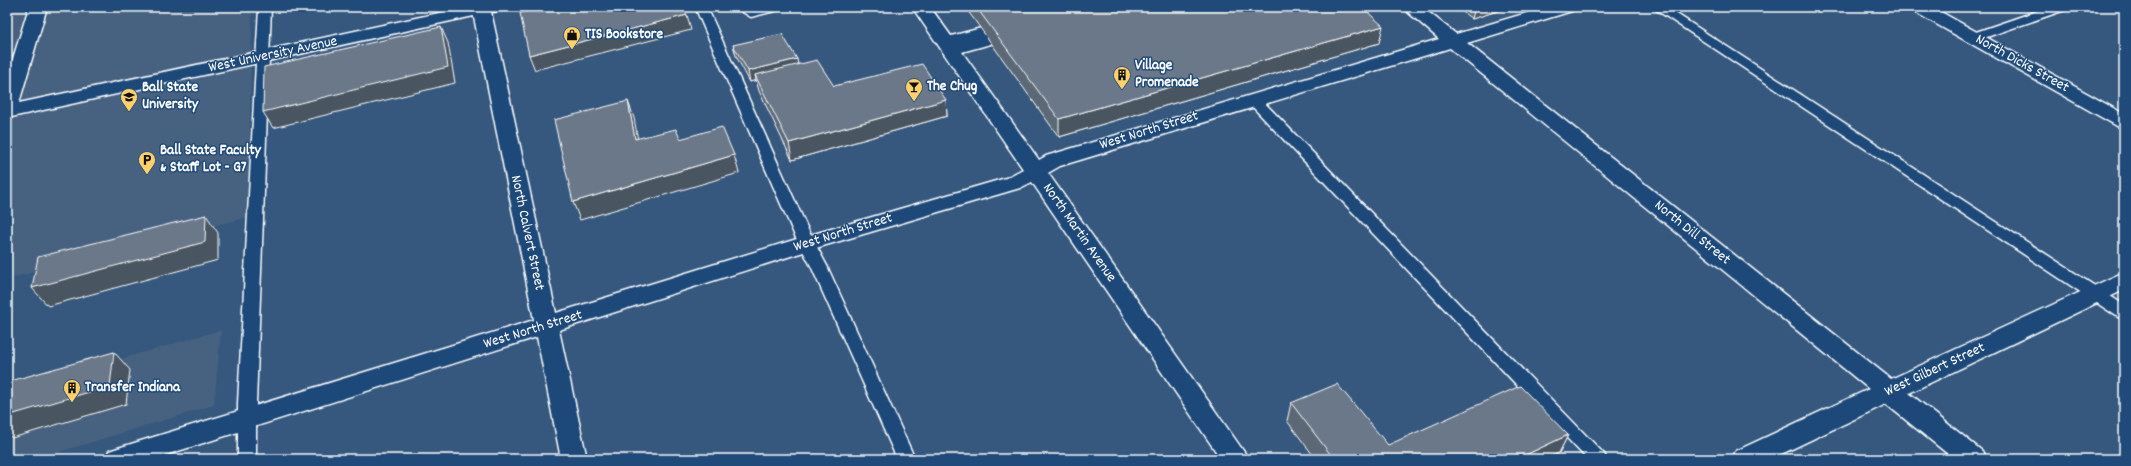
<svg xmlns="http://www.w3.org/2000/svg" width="2131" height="466" viewBox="0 0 2131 466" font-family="Dekko,sans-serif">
<rect width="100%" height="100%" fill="#36587e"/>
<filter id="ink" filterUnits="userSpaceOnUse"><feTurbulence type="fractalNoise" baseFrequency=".025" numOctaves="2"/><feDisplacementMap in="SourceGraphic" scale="8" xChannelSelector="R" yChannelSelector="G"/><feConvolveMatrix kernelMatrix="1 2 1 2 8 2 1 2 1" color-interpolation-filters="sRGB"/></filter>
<g filter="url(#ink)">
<path fill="#466281" d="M7 7H252L248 217 7 279Z
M221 330 214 405 36 459H7V392Z"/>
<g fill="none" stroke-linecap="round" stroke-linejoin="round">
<defs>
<path id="lane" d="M259 7H271L256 403V459H238V403Z
M695 7H707L810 234 827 266 915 459H897L811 266 794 234Z
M734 7H749L753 9 781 7 779 10 751 17Z
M1652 7H1666L2124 305V319L2118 317Z
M2049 7H2067L2065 10 1978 40 1974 41 1968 37 1970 34Z
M1254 96 1259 97 1604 454 1607 459H1587L1249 103 1247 100 1249 97Z"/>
<path id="street" d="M472 7H490L556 313 800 238 1006 178 1023 169 912 7H930L951 36 1012 20 1018 21 1020 26 1023 27 1026 31 1023 35 962 52 1039 160 1046 156 1439 39 1402 7H1422L1456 34 1547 7H1575L1572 11 1467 43 1891 379 2124 272V290L1909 393 1982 451 1986 459H1954L1886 404 1771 459H1732L1736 451 1869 389 1450 48 1060 166 1048 173 1249 459H1221L1032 182 1020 188 816 248 559 330 587 459H561L537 337 153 459H105L109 451 118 448 534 320Z
M1910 7H1932L2124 114V128L2117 126 1913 11Z"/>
<path id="secondary" d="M29 7H47L19 103 467 7H501L498 11 492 12 7 118V78Z"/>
</defs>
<use href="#lane" stroke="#fff" stroke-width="3"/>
<use href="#street" stroke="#fff" stroke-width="3"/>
<use href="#secondary" stroke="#fff" stroke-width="3"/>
<use href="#lane" fill="#1f4a7a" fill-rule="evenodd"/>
<use href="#street" fill="#1f4a7a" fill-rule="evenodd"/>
<use href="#secondary" fill="#1f4a7a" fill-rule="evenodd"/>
</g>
<path fill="#5b6776" stroke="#fff" d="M965 7H1362L1379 43 1059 137Z
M1456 7H1510L1472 19Z
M733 45 798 64 834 86 946 100 947 116 792 160 759 91 756 80 750 82 736 56Z
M1291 403 1388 445 1568 435 1559 453 1546 459H1316L1287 421Z"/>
<path fill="#4a5460" stroke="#fff" d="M1475 7H1510L1472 19Z
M687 15 691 30 535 70 529 55Z
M1383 26 1379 43 1059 137V119Z
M441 27 448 43 455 83 273 128 263 112Z
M797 59 799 70 755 75 756 80 750 82 748 71Z
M946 100 947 116 792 160 789 143Z
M628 101 634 118 641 157 635 139Z
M734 155 739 173 580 220 573 202Z
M206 215 218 233V260L48 306 32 288Z
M114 352 130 370 126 404 12 438 7 433V416Z
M1568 435 1559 453 1546 459H1517Z"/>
<path fill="#6a7889" stroke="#fff" d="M547 7H683L687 15 529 55 520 13Z
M976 7H1362L1383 26 1059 119Z
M441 27 448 67 263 112 264 67Z
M782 34 797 59 748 71 733 45Z
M817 60 834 86 922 64 946 100 789 143 755 75Z
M628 101 635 139 676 129 680 139 722 127 734 155 573 202 554 120Z
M206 215 205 242 32 288 38 257Z
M114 352 110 386 7 416V382Z
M1337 384 1388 445 1520 386 1568 435 1517 459H1334L1291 403Z"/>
</g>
<defs>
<symbol id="shop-pin" viewBox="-11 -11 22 30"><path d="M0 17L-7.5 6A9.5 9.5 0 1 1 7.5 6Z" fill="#ffd166" stroke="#1f4a7a"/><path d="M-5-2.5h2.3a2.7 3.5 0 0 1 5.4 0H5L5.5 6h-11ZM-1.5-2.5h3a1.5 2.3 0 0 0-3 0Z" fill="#111"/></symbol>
<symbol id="building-pin" viewBox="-11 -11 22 30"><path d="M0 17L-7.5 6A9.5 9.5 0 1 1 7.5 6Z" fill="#ffd166" stroke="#1f4a7a"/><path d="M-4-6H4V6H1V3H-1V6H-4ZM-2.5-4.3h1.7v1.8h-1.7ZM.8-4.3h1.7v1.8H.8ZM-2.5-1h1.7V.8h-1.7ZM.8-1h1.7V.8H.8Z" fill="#111"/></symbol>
<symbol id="bar-pin" viewBox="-11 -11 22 30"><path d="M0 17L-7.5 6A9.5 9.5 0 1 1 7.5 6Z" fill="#ffd166" stroke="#1f4a7a"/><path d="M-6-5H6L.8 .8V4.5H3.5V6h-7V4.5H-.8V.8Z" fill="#111"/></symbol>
<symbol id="university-pin" viewBox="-11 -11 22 30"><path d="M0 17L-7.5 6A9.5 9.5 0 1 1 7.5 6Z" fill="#ffd166" stroke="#1f4a7a"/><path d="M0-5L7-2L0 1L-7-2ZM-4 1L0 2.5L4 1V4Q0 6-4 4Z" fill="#111"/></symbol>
<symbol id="parking-pin" viewBox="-11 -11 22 30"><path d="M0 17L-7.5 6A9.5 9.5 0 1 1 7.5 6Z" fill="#ffd166" stroke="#1f4a7a"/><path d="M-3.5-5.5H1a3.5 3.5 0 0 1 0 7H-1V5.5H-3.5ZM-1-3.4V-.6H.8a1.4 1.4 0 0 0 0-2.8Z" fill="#111"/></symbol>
</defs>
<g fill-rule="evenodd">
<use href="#shop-pin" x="562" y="25" width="20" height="27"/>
<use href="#building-pin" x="1112" y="65" width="20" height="27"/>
<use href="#bar-pin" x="904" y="77" width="20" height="27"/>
<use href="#university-pin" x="119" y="87" width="20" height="27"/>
<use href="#parking-pin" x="137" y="150" width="20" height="27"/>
<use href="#building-pin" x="62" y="378" width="20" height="27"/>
</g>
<g text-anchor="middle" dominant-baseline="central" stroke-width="3" stroke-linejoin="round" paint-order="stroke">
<g font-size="15" font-weight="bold" fill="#fff" stroke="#1f4a7a" text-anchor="start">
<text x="585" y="35">TIS Bookstore</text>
<text x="1135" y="66">Village<tspan x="1135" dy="17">Promenade</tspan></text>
<text x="927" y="87">The Chug</text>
<text x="142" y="88">Ball State<tspan x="142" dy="17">University</tspan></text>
<text x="160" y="151">Ball State Faculty<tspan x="160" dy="17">&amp; Staff Lot - G7</tspan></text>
<text x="85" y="388">Transfer Indiana</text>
</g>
<g font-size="15" fill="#fff" stroke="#1f4a7a">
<text transform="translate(273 55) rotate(-12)">West University Avenue</text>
<text transform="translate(2022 64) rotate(29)">North Dicks Street</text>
<text transform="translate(1149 131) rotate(-17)">West North Street</text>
<text transform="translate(527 233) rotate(78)">North Calvert Street</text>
<text transform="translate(843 233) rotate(-17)">West North Street</text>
<text transform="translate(1079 233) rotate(55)">North Martin Avenue</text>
<text transform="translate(1692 233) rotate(39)">North Dill Street</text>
<text transform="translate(533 330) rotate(-17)">West North Street</text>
<text transform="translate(1935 370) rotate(-25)">West Gilbert Street</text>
</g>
</g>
<rect width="2131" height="466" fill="none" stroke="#1f4a7a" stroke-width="24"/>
<rect x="12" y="12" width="2107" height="442" fill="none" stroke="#fff" stroke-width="1.5" filter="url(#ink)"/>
</svg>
